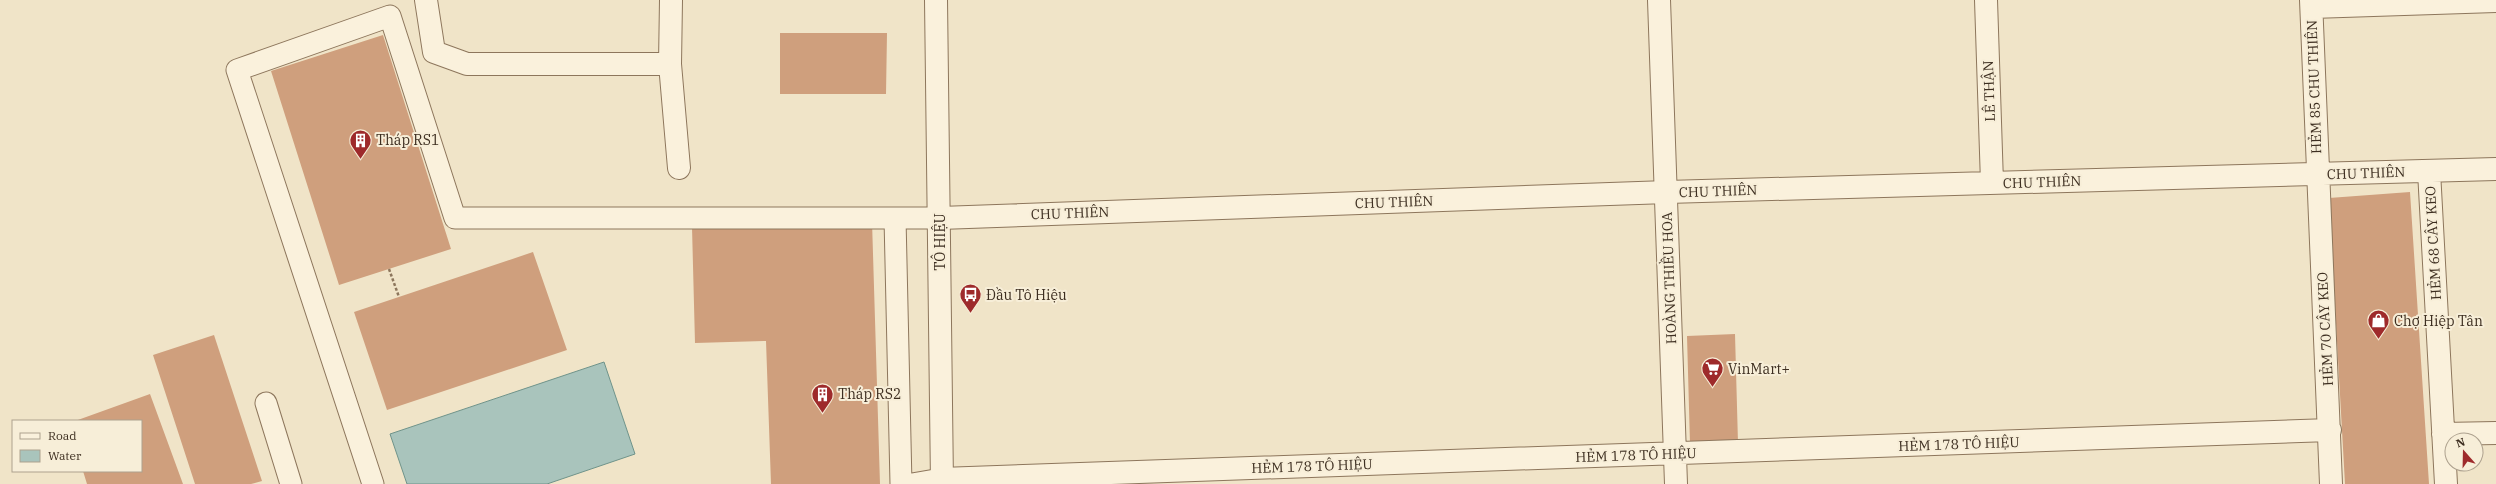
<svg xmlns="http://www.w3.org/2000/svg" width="2496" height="484" viewBox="0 0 2496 484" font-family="'IBM Plex Serif',serif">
<rect width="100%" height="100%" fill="#f0e4c8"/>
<path fill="#a9c4bc" stroke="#6f938a" d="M604 362 635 454 547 484H407L390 434Z"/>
<path fill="#cf9f7d" d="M780 33H887L886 94H780Z
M383 35 451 249 339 285 271 71Z
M2410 192 2429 484H2345L2329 198Z
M872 221 880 484H771L766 341 695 343 692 227Z
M533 252 567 350 387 410 354 312Z
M1735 334 1738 443 1690 444 1687 336Z
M214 335 262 481 251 484H195L153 355Z
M150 394 183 484H87L83 471H141V421H75Z"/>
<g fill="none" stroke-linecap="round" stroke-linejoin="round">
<defs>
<path id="service" d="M895 218 901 484
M266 403 291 484
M373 484 237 70 390 16 455 218H940
M912 484 941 479"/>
<path id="minor" d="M426 0 434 52 467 64H670L671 0
M1659 0 1676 484
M1986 0 1992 183
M2311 0 2331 484
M2312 7 2496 1
M670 64 679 168
M2429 171 2446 484
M940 218 1667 192 2496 169
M2443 434 2496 433
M941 479 2330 430"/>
<path id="tertiary" d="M936 0 942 484"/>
</defs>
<use href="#service" stroke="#8d765c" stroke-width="23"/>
<use href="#minor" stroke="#8d765c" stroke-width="24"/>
<use href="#tertiary" stroke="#8d765c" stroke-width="24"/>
<path stroke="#8d765c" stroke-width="2.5" stroke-dasharray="3 2" stroke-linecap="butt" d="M389 269 399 297"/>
<use href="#service" stroke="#faf1dc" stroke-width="21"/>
<use href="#minor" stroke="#faf1dc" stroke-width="22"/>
<use href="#tertiary" stroke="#faf1dc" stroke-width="22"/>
</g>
<defs>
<symbol id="building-pin" viewBox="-11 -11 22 30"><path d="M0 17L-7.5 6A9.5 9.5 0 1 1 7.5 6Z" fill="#9e2a2b" stroke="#f7eed8"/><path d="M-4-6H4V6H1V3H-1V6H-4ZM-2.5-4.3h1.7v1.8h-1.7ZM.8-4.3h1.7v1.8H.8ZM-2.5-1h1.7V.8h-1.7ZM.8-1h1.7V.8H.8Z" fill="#fff"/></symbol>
<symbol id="bus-pin" viewBox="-11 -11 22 30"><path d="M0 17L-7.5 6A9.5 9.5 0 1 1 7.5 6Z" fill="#9e2a2b" stroke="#f7eed8"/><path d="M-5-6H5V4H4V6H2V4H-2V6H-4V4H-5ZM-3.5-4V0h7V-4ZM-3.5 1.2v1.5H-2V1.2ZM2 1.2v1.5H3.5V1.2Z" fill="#fff"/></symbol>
<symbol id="shop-pin" viewBox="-11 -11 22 30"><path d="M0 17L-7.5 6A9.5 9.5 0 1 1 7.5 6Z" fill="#9e2a2b" stroke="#f7eed8"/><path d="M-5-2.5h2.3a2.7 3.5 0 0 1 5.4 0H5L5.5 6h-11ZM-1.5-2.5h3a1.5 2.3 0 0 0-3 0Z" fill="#fff"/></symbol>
<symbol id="supermarket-pin" viewBox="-11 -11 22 30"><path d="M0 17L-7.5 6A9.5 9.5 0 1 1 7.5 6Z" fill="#9e2a2b" stroke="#f7eed8"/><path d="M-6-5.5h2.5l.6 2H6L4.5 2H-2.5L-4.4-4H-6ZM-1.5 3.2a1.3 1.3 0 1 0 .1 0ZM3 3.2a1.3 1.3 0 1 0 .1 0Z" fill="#fff"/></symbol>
</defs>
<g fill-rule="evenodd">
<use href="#building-pin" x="348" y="128" width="25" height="34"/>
<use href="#bus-pin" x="958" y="282" width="25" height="34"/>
<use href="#shop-pin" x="2366" y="308" width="25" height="34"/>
<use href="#supermarket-pin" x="1700" y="356" width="25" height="34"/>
<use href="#building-pin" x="810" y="382" width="25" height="34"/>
</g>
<g text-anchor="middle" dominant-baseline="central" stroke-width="4" stroke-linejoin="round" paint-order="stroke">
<g font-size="14" fill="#3d2e20" stroke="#f7eed8">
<text transform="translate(2314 87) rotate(-92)">HẺM 85 CHU THIÊN</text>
<text transform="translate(1989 91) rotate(-92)">LÊ THẬN</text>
<text transform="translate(2366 173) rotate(-2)">CHU THIÊN</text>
<text transform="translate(2042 182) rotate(-2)">CHU THIÊN</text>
<text transform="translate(1718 191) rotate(-2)">CHU THIÊN</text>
<text transform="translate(1394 202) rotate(-2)">CHU THIÊN</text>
<text transform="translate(1070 213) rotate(-2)">CHU THIÊN</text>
<text transform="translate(940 242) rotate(-90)">TÔ HIỆU</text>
<text transform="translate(2433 243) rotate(-93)">HẺM 68 CÂY KEO</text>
<text transform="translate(1669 278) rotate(-92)">HOÀNG THIỀU HOA</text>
<text transform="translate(2325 329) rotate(-93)">HẺM 70 CÂY KEO</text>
<text transform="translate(1959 444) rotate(-2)">HẺM 178 TÔ HIỆU</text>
<text transform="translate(1636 455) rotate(-2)">HẺM 178 TÔ HIỆU</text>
<text transform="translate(1312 466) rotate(-2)">HẺM 178 TÔ HIỆU</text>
</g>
<g font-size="14" fill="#3d2e20" stroke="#f7eed8" text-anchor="start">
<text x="376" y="140">Tháp RS1</text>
<text x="986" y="295">Đầu Tô Hiệu</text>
<text x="2394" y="321">Chợ Hiệp Tân</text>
<text x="1728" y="369">VinMart+</text>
<text x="838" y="394">Tháp RS2</text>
</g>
</g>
<rect x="12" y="420" width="130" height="52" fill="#f7eed8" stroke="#ada18e"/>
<rect x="20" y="433" width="20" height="6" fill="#faf1dc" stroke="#ada18e"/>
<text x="48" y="440" font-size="12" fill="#3d2e20">Road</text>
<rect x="20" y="450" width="20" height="12" fill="#a9c4bc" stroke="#ada18e"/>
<text x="48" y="460" font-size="12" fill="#3d2e20">Water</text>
<g transform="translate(2464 452) rotate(340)"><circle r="19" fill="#f7eed8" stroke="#ada18e"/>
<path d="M0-3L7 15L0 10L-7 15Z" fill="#9e2a2b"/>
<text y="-6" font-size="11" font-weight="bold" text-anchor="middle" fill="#3d2e20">N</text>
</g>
</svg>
